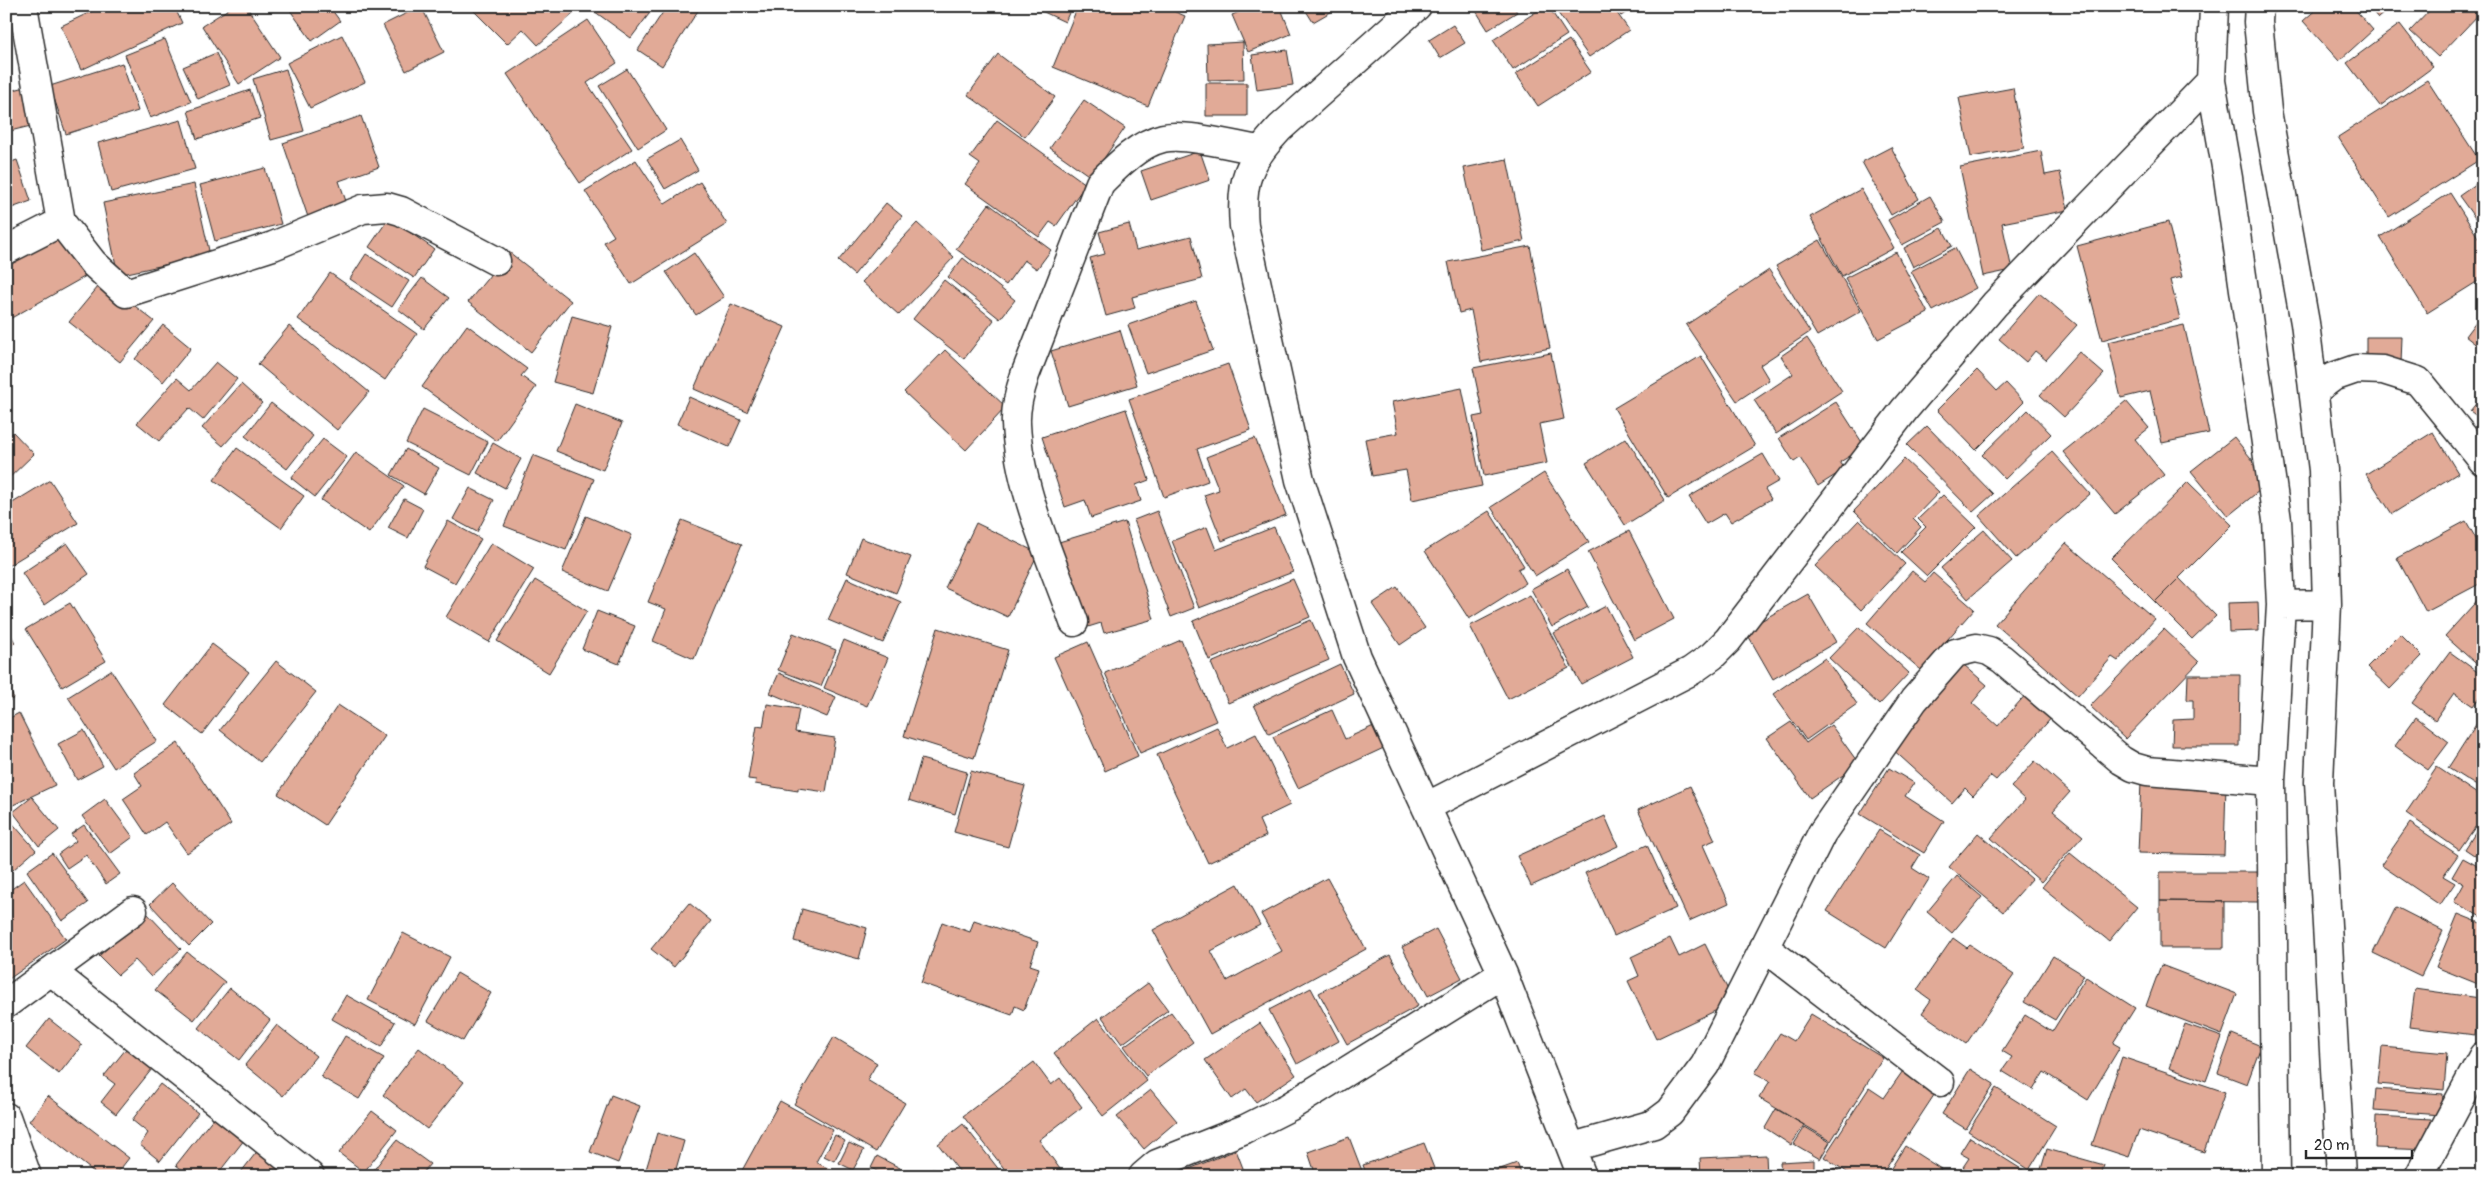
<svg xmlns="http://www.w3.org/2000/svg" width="2489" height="1182" viewBox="0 0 2489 1182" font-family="Pangolin,sans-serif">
<rect width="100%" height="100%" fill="#fff"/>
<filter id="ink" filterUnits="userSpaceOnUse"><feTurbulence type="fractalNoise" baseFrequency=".02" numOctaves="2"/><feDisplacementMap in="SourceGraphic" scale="10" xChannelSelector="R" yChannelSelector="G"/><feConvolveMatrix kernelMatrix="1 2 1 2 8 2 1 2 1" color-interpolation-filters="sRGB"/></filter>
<g filter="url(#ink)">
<path fill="#e1aa97" stroke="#2b2b2b" d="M103 6H174L182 23 81 70 61 26Z
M233 6H246L280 57 239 84 202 26Z
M287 6H329L340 21 312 41Z
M421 6 444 52 406 71 383 25Z
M469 6H525L530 12 536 6H582L538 45 523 29 507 44Z
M587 6H655L631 38Z
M667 6H701L662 66 638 50Z
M1031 6H1072L1065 22Z
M1078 6H1162L1185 16 1148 106 1053 67Z
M1253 6H1280L1291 34 1248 52 1232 15Z
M1303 6H1341L1313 22Z
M1473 6H1513L1517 12 1488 30Z
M1545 6H1548L1567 35 1513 70 1493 40Z
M1553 6H1612L1629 30 1589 57Z
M1615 6H1636L1621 16Z
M2320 6H2352L2373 30 2339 61 2303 21Z
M2368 6H2392L2378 18Z
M2434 6H2483V10L2438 57 2410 31Z
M588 20 617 63 587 83 632 149 580 183 507 74Z
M2400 24 2433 67 2380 106 2347 63Z
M1453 25 1465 43 1440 58 1429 40Z
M342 35 365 82 310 108 287 63Z
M165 39 191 102 150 118 125 55Z
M1569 40 1591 72 1538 106 1516 74Z
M1243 42 1244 79 1208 80 1207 44Z
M1287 50 1293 85 1257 90 1252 55Z
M216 53 230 85 198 99 183 67Z
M998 54 1055 97 1025 137 968 95Z
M122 63 138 111 66 134 50 86Z
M286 69 304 131 271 140 253 79Z
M627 69 666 130 638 148 599 86Z
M2427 80 2479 160 2389 217 2338 137Z
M6 81 9 91 30 86 39 124 6 132Z
M1206 83H1247V116H1206Z
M2013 88 2024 148 1971 157 1959 98Z
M250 90 260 118 197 139 188 111Z
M1084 100 1125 128 1091 177 1050 148Z
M361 116 379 167 339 181 348 207 309 220 283 143Z
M181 120 195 169 111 192 98 143Z
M997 120 1086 184 1056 226 1050 222 1039 237 965 184 980 164 970 157Z
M680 140 698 170 665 189 647 159Z
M1891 147 1919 199 1891 215 1862 162Z
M1200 151 1210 180 1151 200 1141 171Z
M2041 151 2045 175 2060 172 2068 210 2002 223 2012 270 1983 276 1960 167Z
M1507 159 1524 241 1481 250 1464 168Z
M17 160 31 201 6 210V164Z
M636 160 665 204 700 182 727 224 631 284 604 242 614 236 585 191Z
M265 168 281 224 215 241 200 185Z
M2483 179V223L2480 225 2459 196Z
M194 184 210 255 118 275 103 203Z
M1861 189 1894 248 1842 276 1810 217Z
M2450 193 2483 245V278L2427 313 2380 237Z
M1930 196 1945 222 1902 245 1888 220Z
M886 203 902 216 854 275 838 261Z
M989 204 1051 250 1037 269 1024 260 1006 285 956 249Z
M389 218 434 249 414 278 369 247Z
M2168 222 2182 277 2170 280 2180 319 2102 340 2077 246Z
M917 223 954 257 899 315 862 282Z
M1129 224 1136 250 1191 236 1202 279 1132 297 1135 308 1106 316 1090 258 1105 254 1099 232Z
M58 228 86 276 6 321V258Z
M1942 228 1952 246 1913 267 1904 248Z
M1820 240 1861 311 1817 336 1776 266Z
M1530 246 1550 348 1481 362 1471 310 1459 313 1448 262Z
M1955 248 1976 288 1933 311 1911 271Z
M509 252 571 301 531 352 468 302Z
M1896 252 1928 313 1878 339 1845 278Z
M694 253 724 297 696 315 666 272Z
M366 254 409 281 392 307 350 279Z
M963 258 1015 300 1000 319 948 277Z
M1769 270 1810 332 1760 365 1769 380 1737 401 1686 325Z
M330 273 417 334 385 380 298 319Z
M422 278 449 298 424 329 398 309Z
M944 280 994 320 964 359 913 319Z
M103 281 154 321 120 362 69 322Z
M2039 293 2077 325 2046 360 2035 351 2026 362 1999 339Z
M1196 301 1213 350 1146 373 1128 325Z
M731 304 785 327 747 412 694 389Z
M2483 312V350L2465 336Z
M572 316 612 327 593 393 553 382Z
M163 325 191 348 163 382 135 359Z
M467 325 527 369 521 376 536 387 497 441 422 387Z
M2184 325 2209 433 2162 443 2150 391 2121 398 2108 342Z
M289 326 369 392 337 430 258 364Z
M1120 330 1137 385 1068 406 1051 351Z
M2366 337H2402L2401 364 2366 363Z
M1807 338 1842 391 1776 434 1754 400 1793 374 1781 356Z
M945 350 1006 407 966 450 904 392Z
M2079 352 2104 374 2064 417 2040 395Z
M1551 353 1564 419 1539 424 1547 463 1484 476 1473 417 1483 415 1473 368Z
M1701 356 1755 446 1668 498 1614 408Z
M216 362 237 379 203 420 189 408 159 441 137 423 177 378 191 390Z
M1228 364 1251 430 1197 449 1208 481 1164 497 1129 399Z
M1977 370 1997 391 2006 383 2024 402 1976 450 1937 410Z
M241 384 262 403 223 446 202 428Z
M1462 388 1482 486 1412 500 1406 470 1372 476 1365 439 1398 433 1392 402Z
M2483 395V421L2470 411Z
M689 397 741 420 729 447 677 424Z
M2126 401 2149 428 2135 439 2164 475 2115 514 2063 452Z
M1836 402 1865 447 1840 462 1845 469 1818 486 1800 458 1794 462 1779 438Z
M271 403 313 436 287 469 245 436Z
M575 404 622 423 603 470 556 451Z
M423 409 488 442 471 475 406 443Z
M1126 409 1149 480 1136 485 1141 501 1091 518 1085 500 1065 507 1042 437Z
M2028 410 2051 434 2005 479 1982 455Z
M1927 426 1993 494 1973 512 1907 445Z
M13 432 34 454 6 481V439Z
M2433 432 2458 473 2392 514 2366 474Z
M2234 437 2270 482 2228 516 2191 471Z
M1255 438 1286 515 1222 541 1204 495 1219 490 1206 457Z
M1626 438 1665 500 1625 525 1586 463Z
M323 439 347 457 315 497 291 478Z
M493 443 521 459 505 488 477 473Z
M237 448 304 496 281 528 214 480Z
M406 449 439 468 424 494 391 475Z
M356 452 404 486 369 533 321 500Z
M2052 452 2090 494 2016 558 1979 516Z
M1763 454 1779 481 1765 489 1771 499 1731 522 1725 513 1706 524 1689 497Z
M533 455 594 479 566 550 504 526Z
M1904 459 1939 492 1913 519 1921 527 1897 553 1854 511Z
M1544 473 1589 542 1535 576 1491 507Z
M50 480 78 523 6 567V507Z
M2188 482 2232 525 2155 602 2111 558Z
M470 488 494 500 477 532 453 519Z
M1943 495 1976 527 1927 576 1901 552 1926 527 1918 519Z
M404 499 423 509 408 538 388 528Z
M1157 511 1194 608 1171 617 1134 520Z
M1489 511 1524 566 1518 569 1526 583 1469 619 1425 551Z
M586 516 632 535 608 591 562 572Z
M682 520 742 544 694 659 653 641 666 609 648 602Z
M1859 520 1905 564 1861 610 1815 566Z
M448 521 481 539 455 583 423 566Z
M2466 521 2483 551V582L2426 612 2397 558Z
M1125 522 1154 619 1104 633 1101 623 1085 628 1059 542Z
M976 523 1038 553 1008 617 945 588Z
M1207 527 1216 550 1274 527 1293 572 1199 608 1172 541Z
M1984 530 2012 561 1968 599 1941 568Z
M1629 531 1674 619 1634 640 1588 552Z
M861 538 911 557 896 593 847 573Z
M67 543 89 574 44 605 22 573Z
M491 543 534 569 489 642 446 617Z
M2066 543 2155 619 2118 661 2112 657 2078 696 1995 624Z
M1567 569 1588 607 1552 627 1531 589Z
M1912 571 1925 582 1933 573 1974 609 1921 670 1867 623Z
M847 578 901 602 883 643 828 620Z
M2179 578 2216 616 2192 639 2155 602Z
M1293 579 1310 617 1209 660 1193 621Z
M535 580 587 611 549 673 497 641Z
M1397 587 1425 628 1400 645 1372 604Z
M1808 594 1836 642 1773 679 1745 630Z
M2483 594V670L2445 636Z
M1530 595 1569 668 1508 699 1470 626Z
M2258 602 2259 631 2229 632 2228 603Z
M70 603 106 661 62 687 26 629Z
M1606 606 1633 657 1581 684 1554 633Z
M597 611 635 626 619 664 582 649Z
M1311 620 1329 660 1228 703 1211 663Z
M6 624 15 643 6 647Z
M1859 627 1909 673 1879 705 1829 658Z
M938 628 1008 650 974 758 904 736Z
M2164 629 2199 662 2125 739 2090 706Z
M793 633 836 650 821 686 778 670Z
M2400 634 2422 656 2390 689 2367 667Z
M844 640 888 658 867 706 824 688Z
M1181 640 1216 721 1140 753 1105 673Z
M1088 642 1138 756 1105 771 1054 657Z
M212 644 249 672 202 734 165 705Z
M2450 652 2483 676V693L2473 706 2454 693 2435 720 2412 703Z
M1825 658 1857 704 1806 740 1773 694Z
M276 661 316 692 260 762 220 730Z
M1340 664 1354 694 1269 734 1254 705Z
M1964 665 1987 685 1972 703 1998 726 2028 692 2054 715 1996 780 1991 776 1973 796 1965 788 1952 803 1890 747Z
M111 670 157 741 114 768 68 697Z
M779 673 836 697 827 717 770 693Z
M2188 675H2240L2239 746H2172L2173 720 2193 719V700H2187Z
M6 684 14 698 6 702Z
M767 704 799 709 795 732 835 738 826 792 798 788V791L755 784 756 780 748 779 757 726 763 727Z
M338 705 385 736 325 825 278 794Z
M1332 710 1345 739 1378 724 1388 746 1298 788 1273 737Z
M19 713 55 785 11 806 6 796V720Z
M2416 717 2449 742 2428 770 2395 746Z
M1791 722 1806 743 1831 725 1859 764 1810 798 1767 738Z
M2477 723 2483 726V790L2448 768Z
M1217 727 1227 748 1256 734 1290 805 1259 820 1266 836 1208 863 1157 755Z
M84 730 103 766 77 780 58 744Z
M178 743 231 824 187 853 165 822 147 835 123 799 142 786 134 773Z
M921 759 967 772 955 814 909 800Z
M2035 761 2070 792 2053 811 2083 836 2041 882 1991 838 2025 800 2011 787Z
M2437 767 2483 798V816L2459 850 2406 813Z
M1889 768 1914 783 1905 796 1944 821 1924 853 1860 814Z
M971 771 1025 786 1008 847 954 832Z
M2141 782 2226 784 2224 855 2138 853Z
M1690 786 1715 840 1703 845 1729 903 1689 921 1638 810Z
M32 797 59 830 39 846 13 812Z
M105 799 133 837 110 854 82 816Z
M1605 816 1618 846 1531 886 1517 856Z
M7 817 36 850 6 876V818Z
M2410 823 2458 855 2443 876 2455 883 2440 905 2381 865Z
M2481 824 2483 825V861L2465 849Z
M84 825 120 874 106 884 86 855 67 868 58 854 76 841 71 834Z
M1879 830 1920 855 1912 868 1929 879 1886 948 1827 911Z
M1978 833 2032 879 2003 912 1949 867Z
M1647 845 1676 908 1614 936 1585 873Z
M52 853 88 903 62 921 27 871Z
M2070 853 2137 907 2109 941 2042 887Z
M2463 858 2483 869V918L2454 902 2464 884 2452 877Z
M2160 872H2258V902L2160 901Z
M1957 876 1982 897 1952 933 1927 912Z
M1327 878 1366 949 1210 1034 1153 930 1238 884 1260 925 1211 951 1227 981 1282 951 1261 914Z
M24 880 66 939 6 981V893Z
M172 883 211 924 189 946 150 904Z
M2160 901 2224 902V948H2160Z
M689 903 711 921 674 967 651 949Z
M2396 907 2443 931 2421 976 2373 953Z
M802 909 867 928 859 959 794 941Z
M146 912 181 949 151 977 135 960 118 975 99 956Z
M2458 914 2483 924V986L2436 967Z
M974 920 1038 942 1030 965 1039 968 1024 1010 1015 1006 1012 1015 921 983 942 922 970 932Z
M1436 929 1462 978 1428 996 1402 947Z
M403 933 450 957 415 1024 368 1000Z
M1670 938 1679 957 1705 944 1734 1002 1656 1039 1628 981 1639 976 1631 957Z
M1953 938 1967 948 1970 945 2014 975 1966 1044 1922 1013 1931 1000 1917 990Z
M187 952 225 982 194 1020 155 990Z
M1390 955 1418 1006 1347 1044 1319 993Z
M2053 956 2084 975 2055 1020 2024 1002Z
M2161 965 2237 994 2222 1035 2146 1006Z
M457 973 491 993 463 1041 428 1021Z
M2086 977 2135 1008 2113 1043 2120 1047 2088 1100 2044 1072 2033 1090 2002 1071 2012 1057 2002 1051 2025 1015 2052 1032Z
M1148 983 1168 1010 1122 1044 1102 1017Z
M230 988 270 1020 239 1060 198 1028Z
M1311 988 1339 1041 1297 1064 1269 1010Z
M2415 989 2480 998 2475 1035 2410 1027Z
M346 995 395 1022 381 1047 332 1019Z
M1171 1012 1193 1042 1146 1076 1124 1046Z
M1811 1014 1883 1058 1831 1141 1759 1098 1770 1081 1755 1073 1780 1033 1794 1041Z
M1098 1018 1147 1081 1103 1116 1054 1053Z
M49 1019 82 1045 59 1074 26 1048Z
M1260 1023 1296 1075 1256 1102 1246 1089 1232 1099 1205 1060Z
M2185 1024 2222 1037 2206 1081 2169 1068Z
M277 1025 316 1056 283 1096 245 1065Z
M2232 1034 2261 1046 2247 1084 2218 1073Z
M345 1036 384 1058 359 1099 321 1077Z
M834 1037 877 1063 867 1080 905 1103 876 1152 794 1104Z
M2382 1047 2447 1053 2444 1090 2378 1084Z
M419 1048 464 1082 427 1129 383 1095Z
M126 1049 152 1069 116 1114 101 1102 115 1084 104 1076Z
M2122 1057 2225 1092 2204 1152 2139 1130 2129 1157 2092 1145Z
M1034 1062 1051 1085 1060 1078 1082 1107 1039 1140 1065 1176H1010L963 1116Z
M1907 1065 1940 1086 1881 1176H1853L1824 1157 1869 1088 1884 1098Z
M1970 1069 1994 1084 1966 1129 1942 1114Z
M160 1084 198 1113 160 1161 140 1145 148 1133 132 1120Z
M1996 1088 2056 1126 2029 1170 1968 1131Z
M2376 1089 2443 1094 2441 1115 2374 1110Z
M1151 1090 1177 1121 1144 1149 1117 1117Z
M611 1095 640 1106 618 1163 590 1152Z
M48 1096 129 1158 115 1176H99L29 1121Z
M780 1101 833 1130 816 1162 842 1176H739Z
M1776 1109 1804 1125 1791 1145 1765 1128Z
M372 1111 397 1130 364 1172 339 1153Z
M218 1112 248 1135 216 1176H190L176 1165Z
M2376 1116 2431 1119 2429 1150 2375 1148Z
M963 1124 1004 1176H963L938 1144Z
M1805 1127 1830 1142 1820 1159 1794 1144Z
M657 1133 684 1141 674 1176H644Z
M835 1135 845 1141 834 1161 824 1156Z
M1349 1137 1364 1176H1316L1308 1152Z
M1970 1137 2026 1172 2024 1176H1977L1963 1167 1969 1158 1960 1153Z
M397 1140 430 1164 420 1176H369Z
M849 1143 864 1150 853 1170 839 1163Z
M1424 1143 1437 1176H1367L1363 1165Z
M262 1145 290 1176H238Z
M1905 1146 1941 1169 1937 1176H1886Z
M2047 1149 2104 1165 2101 1176H2039Z
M1236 1150 1246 1176H1172Z
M1766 1155 1767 1176H1701L1700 1158Z
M877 1156 900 1168 896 1176H886L871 1168Z
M1814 1160V1176H1781L1780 1162Z
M1517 1163 1522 1176H1481Z
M1834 1168 1846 1176H1828Z
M932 1169 958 1173 957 1176H931Z
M871 1171 880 1176H868Z"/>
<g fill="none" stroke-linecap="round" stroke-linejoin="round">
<defs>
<path id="minor" d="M23 6 61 222 93 263 126 293 273 246 363 209 387 207 401 211 496 261
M1417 6 1280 128C1248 162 1240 180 1244 226L1300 480 1357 657 1503 974 1582 1176
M2214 6 2211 81 2228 178 2277 520 2281 605 2271 781 2276 1176
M2259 6 2258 22 2267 111 2305 323 2323 470 2327 604 2319 782 2341 1176
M6 250 61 222
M2314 391 2333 377 2356 369 2383 370 2418 381 2483 461
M2281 605 2327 604
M1074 622C1052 560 1019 490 1016 424 1015 407 1020 390 1025 375L1100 183C1117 166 1138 144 1163 138 1186 133 1234 146 1259 150
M1426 807 1691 671 1712 656 1728 640 1905 409 1995 304 2211 81
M1764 947 1940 1082
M51 971 310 1176
M6 1004 133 911
M6 1117 27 1176
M1573 1147 1654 1124 1670 1112 1705 1065 1822 833 1914 700 1955 653 1976 648 1989 651 2002 659 2121 760 2133 767 2147 771 2271 781
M1143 1176 1157 1164 1245 1129 1289 1107 1503 974
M2419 1176 2483 1056"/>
</defs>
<use href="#minor" stroke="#2b2b2b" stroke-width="31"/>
<use href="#minor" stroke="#fff" stroke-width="28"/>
</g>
</g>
<rect width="2489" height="1182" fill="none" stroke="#fff" stroke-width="25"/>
<rect x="12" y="12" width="2464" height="1157" fill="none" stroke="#2b2b2b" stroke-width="2" filter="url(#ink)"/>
<path d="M2306 1150v8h106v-8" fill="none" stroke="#2b2b2b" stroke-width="2.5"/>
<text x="2314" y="1150" font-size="15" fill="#2b2b2b" stroke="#ffffff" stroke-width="4" paint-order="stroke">20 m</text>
</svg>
